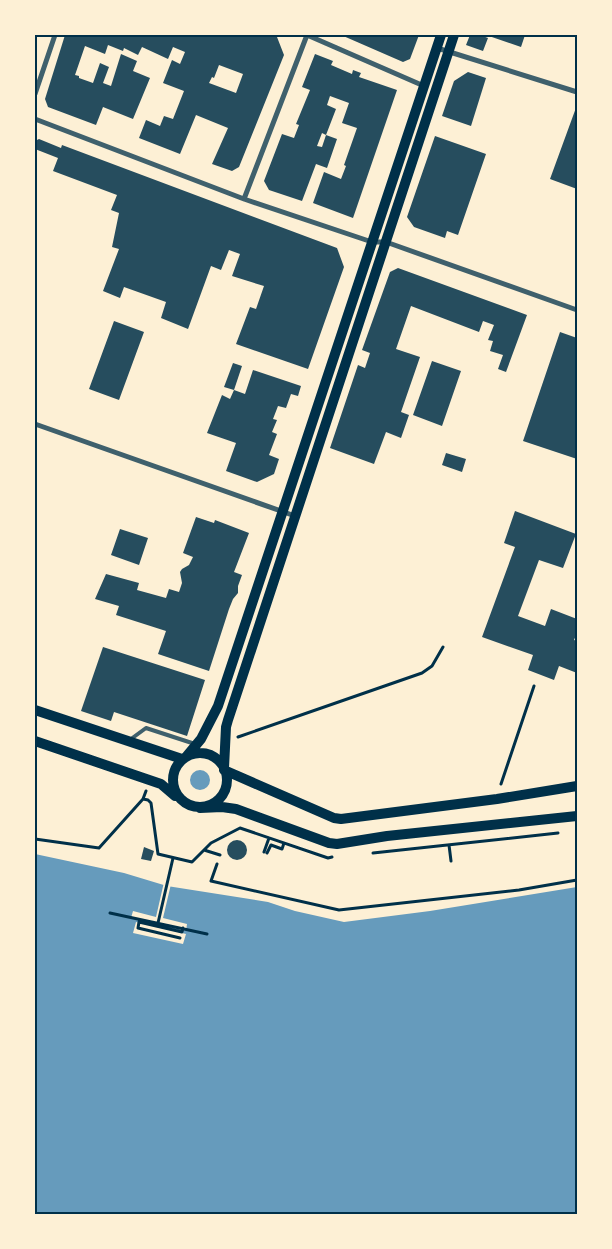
<svg xmlns="http://www.w3.org/2000/svg" width="612" height="1249" viewBox="0 0 612 1249" font-family="'Archivo Narrow',sans-serif">
<rect width="100%" height="100%" fill="#fdf0d5"/>
<path fill="#669bbc" d="M190 780a10 10 0 1 1 20 0a10 10 0 1 1-20 0Z
M35 854 124 873 167 886 268 902 295 911 344 922 430 911 577 887V1214H35Z"/>
<path fill="#fdf0d5" d="M164 882 171 884 163 918 187 924 186 931 131 918 133 911 156 917Z
M136 922 186 934 183 944 133 933Z"/>
<path fill="#264d5e" fill-rule="evenodd" d="M65 35H273L277 37 284 55 239 167 232 171 212 164 228 128 196 115 180 154 139 138 146 120 160 126 164 116 173 119 184 91 163 83 172 60 180 64 185 52 173 47 168 59 142 47 138 55 124 48 123 51 108 45 105 54 85 46 75 75 79 76V78L93 83 100 63 109 67 103 83 111 86 121 54 137 61 133 71 150 78 133 119 103 107 96 125 48 107 45 99ZM219 65 243 74 236 93 209 83 212 77 214 78Z
M341 35H419L410 59 403 62Z
M470 35H480L488 38 483 51 466 45Z
M486 35H525L521 47Z
M315 54 333 61 331 65 352 74 353 70 361 73 359 77 397 90 353 218 313 203 324 172 341 179 346 166 344 165 357 128 342 123 349 103 330 96 327 105 336 109 326 135 322 133 317 146 322 147 326 135 337 139 327 168 316 164 302 201 269 190 264 181 282 134 294 138 299 125 296 124 310 90 302 87Z
M468 72 486 78 471 126 442 116 454 81Z
M577 105V189L550 179Z
M435 136 486 154 458 235 447 231 445 238 414 227 407 217Z
M39 139 61 148 62 145 337 248 344 267 308 369 236 344 250 307 256 309 264 286 232 276 240 254 229 250 221 270 211 266 188 329 161 318 166 302 124 287 120 298 103 291 119 249 112 247 119 213 111 210 117 195 53 171 58 158 35 149V141Z
M398 268 527 315 506 372 498 369 503 355 490 351 493 341 488 340 494 325 483 321 479 332 411 306 396 349 420 357 401 412 409 415 401 438 386 432 374 464 330 448 358 365 365 368 370 353 362 350 390 272Z
M114 321 144 332 119 400 89 389Z
M560 332 577 338V459L523 441Z
M432 361 461 371 442 426 413 415Z
M233 363 242 366 234 390 224 387Z
M253 370 301 386 298 396 291 394 286 408 278 406 273 419 277 420 272 432 277 434 269 455 279 459 274 474 257 482 226 471 236 443 207 433 222 395 230 399 234 390 245 394Z
M446 453 466 459 462 472 442 465Z
M515 511 576 534 563 568 539 560 518 616 545 626 551 609 577 619V633L574 640 577 641V673L559 666 554 680 528 670 533 655 482 637 515 547 504 543Z
M196 517 214 523 215 520 249 533 234 572 242 575 238 586V593L233 599 229 609 209 671 158 654 166 631 116 615 119 606 95 599 106 574 139 583 137 590 166 598 169 589 179 592 182 583 180 572 182 569 189 565 193 557 183 553Z
M120 529 148 538 139 565 111 555Z
M103 647 205 680 187 736 114 712 111 721 81 711Z
M227 850a10 10 0 1 1 20 0a10 10 0 1 1-20 0Z
M144 847 154 851 151 861 141 859Z"/>
<g fill="none" stroke-linecap="round" stroke-linejoin="round">
<path stroke="#003049" stroke-width="3" d="M238 737 422 673 432 666 443 647
M501 784 534 686
M143 799 148 800 151 803 158 854 192 862 211 843 240 828 328 858 332 857
M35 839 99 848 143 799 146 791
M449 845 451 861
M204 850 220 855
M264 852 269 838
M267 853 271 845 282 849 284 843
M373 853 558 833
M217 864 211 881 339 910 519 890 577 880
M110 913 207 934
M158 923 173 858
M180 938 138 928 139 922 182 932 183 928"/>
<path stroke="#3f606c" stroke-width="4" d="M131 739 146 728 195 744"/>
<path stroke="#3f606c" stroke-width="5" d="M307 35 424 86
M437 48 577 92
M35 94 55 35
M35 119 244 199 372 242H386L577 310
M244 199 307 35
M35 424 295 516"/>
<path stroke="#003049" stroke-width="10" d="M35 710 182 759
M35 741 161 784 175 796
M173 780a27 27 0 1 1 54 0a27 27 0 1 1-54 0Z
M186 757 201 739 218 706 441 35
M224 768 226 727 228 720 454 35
M224 770 334 818 341 819 497 799 577 786
M200 808 222 807 236 809 329 843 337 844 387 836 577 816"/>
</g>
<rect width="612" height="1249" fill="none" stroke="#fdf0d5" stroke-width="72"/>
<rect x="36" y="36" width="540" height="1177" fill="none" stroke="#003049" stroke-width="2"/>
</svg>
